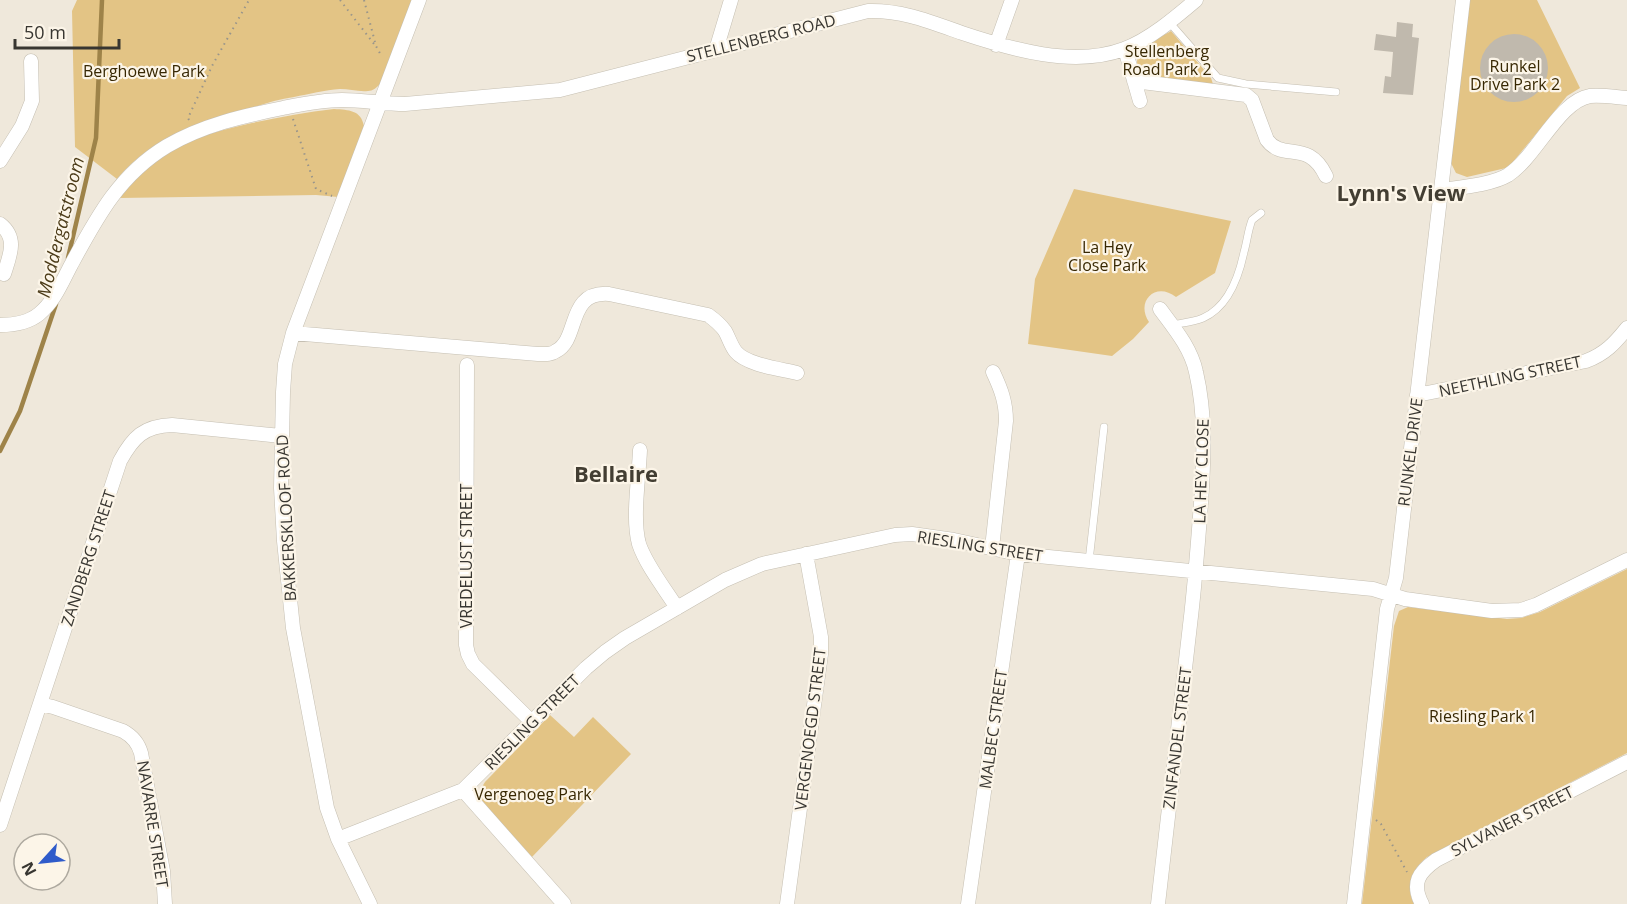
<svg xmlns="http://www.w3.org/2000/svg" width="1627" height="904" viewBox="0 0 1627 904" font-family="'Open Sans',sans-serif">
<rect width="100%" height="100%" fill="#efe8db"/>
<path fill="#e3c485" d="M77 0H413L380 84C376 88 373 91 368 91 359 92 349 89 340 89 325 90 309 94 294 97 278 99 261 105 245 110 193 125 154 136 117 179L75 147 72 11Z
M1470 0H1537L1580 88 1567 96 1513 162 1506 168 1467 177 1456 173 1451 163Z
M1171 31 1211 78 1214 87 1142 75C1125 54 1156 40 1171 31Z
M334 109C349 110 361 110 364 126L338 197 316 195 119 198C157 149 194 136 252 123 280 117 307 112 334 109Z
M1074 189 1231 221 1215 273 1176 297C1156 281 1135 301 1149 322L1133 339 1112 356 1028 344 1035 279Z
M1627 569V753L1427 857C1412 869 1405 886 1414 904H1362L1394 626 1399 611 1408 607 1507 619 1521 618 1540 612Z
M550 715 574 737 593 717 631 754 532 857 484 804C479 796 480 789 485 782Z"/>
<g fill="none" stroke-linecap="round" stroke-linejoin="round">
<path stroke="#9e8349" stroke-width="4.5" d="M68 258 96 138 102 0
M0 451 20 411 56 304"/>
</g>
<path fill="#c0b9ad" d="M1397 22 1413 24 1412 37 1419 38 1413 95 1383 93 1385 76 1391 77 1393 52 1374 50 1376 34 1396 37Z
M1480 68a34 34 0 1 1 68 0a34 34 0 1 1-68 0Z"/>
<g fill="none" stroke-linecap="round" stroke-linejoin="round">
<defs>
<path id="service" d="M1169 22 1218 78 1246 84 1336 92
M1171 325C1182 323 1194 322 1203 318 1228 307 1239 276 1244 252 1247 242 1248 230 1252 220L1261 213
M1089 561 1104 427"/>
<path id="minor" d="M996 45 1012 0
M1125 49 1140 101
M716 50 731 0
M1134 81 1246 95 1252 100 1267 140C1283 162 1308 138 1326 176
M0 161 22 126 32 101 31 61
M1441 190C1461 187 1491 185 1508 175 1536 157 1559 101 1590 96 1602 95 1615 97 1627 98
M0 224C18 238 10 255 4 274
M0 325C13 325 28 323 39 314 54 302 62 282 71 265 97 217 119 175 167 146 203 125 243 116 283 108 303 104 322 100 342 100 363 100 384 104 405 104L560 90 868 11C902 10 931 22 962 33 1010 49 1074 68 1124 49 1149 40 1176 17 1196 0
M293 333 538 354C544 354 551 355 556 351 580 339 566 291 609 294L708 315C715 320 720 324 725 331 729 338 731 346 736 352 747 365 781 369 797 373
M467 365 466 645 468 654 473 664 532 722
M1417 395 1586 361C1605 354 1615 343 1627 328
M640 450C639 477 632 518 639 544 646 565 665 589 677 608
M992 548 1006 421C1006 402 1001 389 993 372
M40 704 53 707 123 731C132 736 138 742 141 753L163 871 165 904
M463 790 564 904
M0 825 120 461C133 437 144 426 172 425L281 436
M338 839 463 790 586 668 605 652 625 638 725 580 762 564 895 535 912 534 954 540 1018 554 1373 589 1405 599 1492 611 1521 610 1536 605 1627 560
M370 904 338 839 327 808 293 628 284 541 281 488 283 392 285 364 293 333 419 0
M787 904 821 654V637L806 554
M968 904 1018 554
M1158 904C1168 811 1179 718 1190 625 1195 584 1198 543 1201 503 1204 458 1206 415 1196 372 1191 348 1174 328 1160 309
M1354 904 1387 609 1396 578 1463 0
M1422 904C1411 883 1419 872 1436 860L1627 762"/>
</defs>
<use href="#service" stroke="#c5bfb2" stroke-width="8"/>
<use href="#minor" stroke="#c5bfb2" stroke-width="15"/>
<path stroke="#99958b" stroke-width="2" stroke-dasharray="1.5 4.5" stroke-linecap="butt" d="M340 0 374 44
M364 0 376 46 382 57
M293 119 316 189 332 196
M189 120 188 118 212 66 249 0
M1376 820 1381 824 1407 872"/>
<use href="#service" stroke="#fff" stroke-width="7"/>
<use href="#minor" stroke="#fff" stroke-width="14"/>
</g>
<g text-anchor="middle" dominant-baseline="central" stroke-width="4.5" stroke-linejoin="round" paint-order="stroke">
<g font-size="16" fill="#383631" stroke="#fcf5e8">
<text transform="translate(761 38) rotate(-14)">STELLENBERG ROAD</text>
<text transform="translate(1510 376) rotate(-12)">NEETHLING STREET</text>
<text transform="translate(1410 452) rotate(-83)">RUNKEL DRIVE</text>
<text transform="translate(1201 471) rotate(-88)">LA HEY CLOSE</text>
<text transform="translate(286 518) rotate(-93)">BAKKERSKLOOF ROAD</text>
<text transform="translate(980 546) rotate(9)">RIESLING STREET</text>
<text transform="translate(466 556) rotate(-90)">VREDELUST STREET</text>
<text transform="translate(88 558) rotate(-72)">ZANDBERG STREET</text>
<text transform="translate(532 722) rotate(-45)">RIESLING STREET</text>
<text transform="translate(810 729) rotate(-83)">VERGENOEGD STREET</text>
<text transform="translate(993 729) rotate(-82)">MALBEC STREET</text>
<text transform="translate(1177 738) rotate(-83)">ZINFANDEL STREET</text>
<text transform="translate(1512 821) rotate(-27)">SYLVANER STREET</text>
<text transform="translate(153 824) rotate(81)">NAVARRE STREET</text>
</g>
<g font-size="16" fill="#382803" stroke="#fcf5e8">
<text x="1167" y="51">Stellenberg<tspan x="1167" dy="18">Road Park 2</tspan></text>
<text x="1515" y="66">Runkel<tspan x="1515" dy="18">Drive Park 2</tspan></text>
<text x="144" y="71">Berghoewe Park</text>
<text x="1107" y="247">La Hey<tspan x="1107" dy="18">Close Park</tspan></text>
<text x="1483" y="716">Riesling Park 1</text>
<text x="533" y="794">Vergenoeg Park</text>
</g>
<g font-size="18" font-style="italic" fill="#4b3b18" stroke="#fcf5e8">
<text transform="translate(60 227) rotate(-76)">Moddergatstroom</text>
</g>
<g font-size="22" font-weight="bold" fill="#433e33" stroke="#fcf5e8">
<text x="1401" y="192">Lynn's View</text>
<text x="616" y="473">Bellaire</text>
</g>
</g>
<g transform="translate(42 862) rotate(243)"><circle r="28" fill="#fcf5e8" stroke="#aea99f" stroke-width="1.5"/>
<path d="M0-4.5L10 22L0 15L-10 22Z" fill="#2f5bca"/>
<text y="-9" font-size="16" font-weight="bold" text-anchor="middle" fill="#383631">N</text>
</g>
<path d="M15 39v9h104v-9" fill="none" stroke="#383631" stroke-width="3"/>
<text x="24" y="39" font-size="18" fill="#383631" stroke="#fcf5e8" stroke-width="4.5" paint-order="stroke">50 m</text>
</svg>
